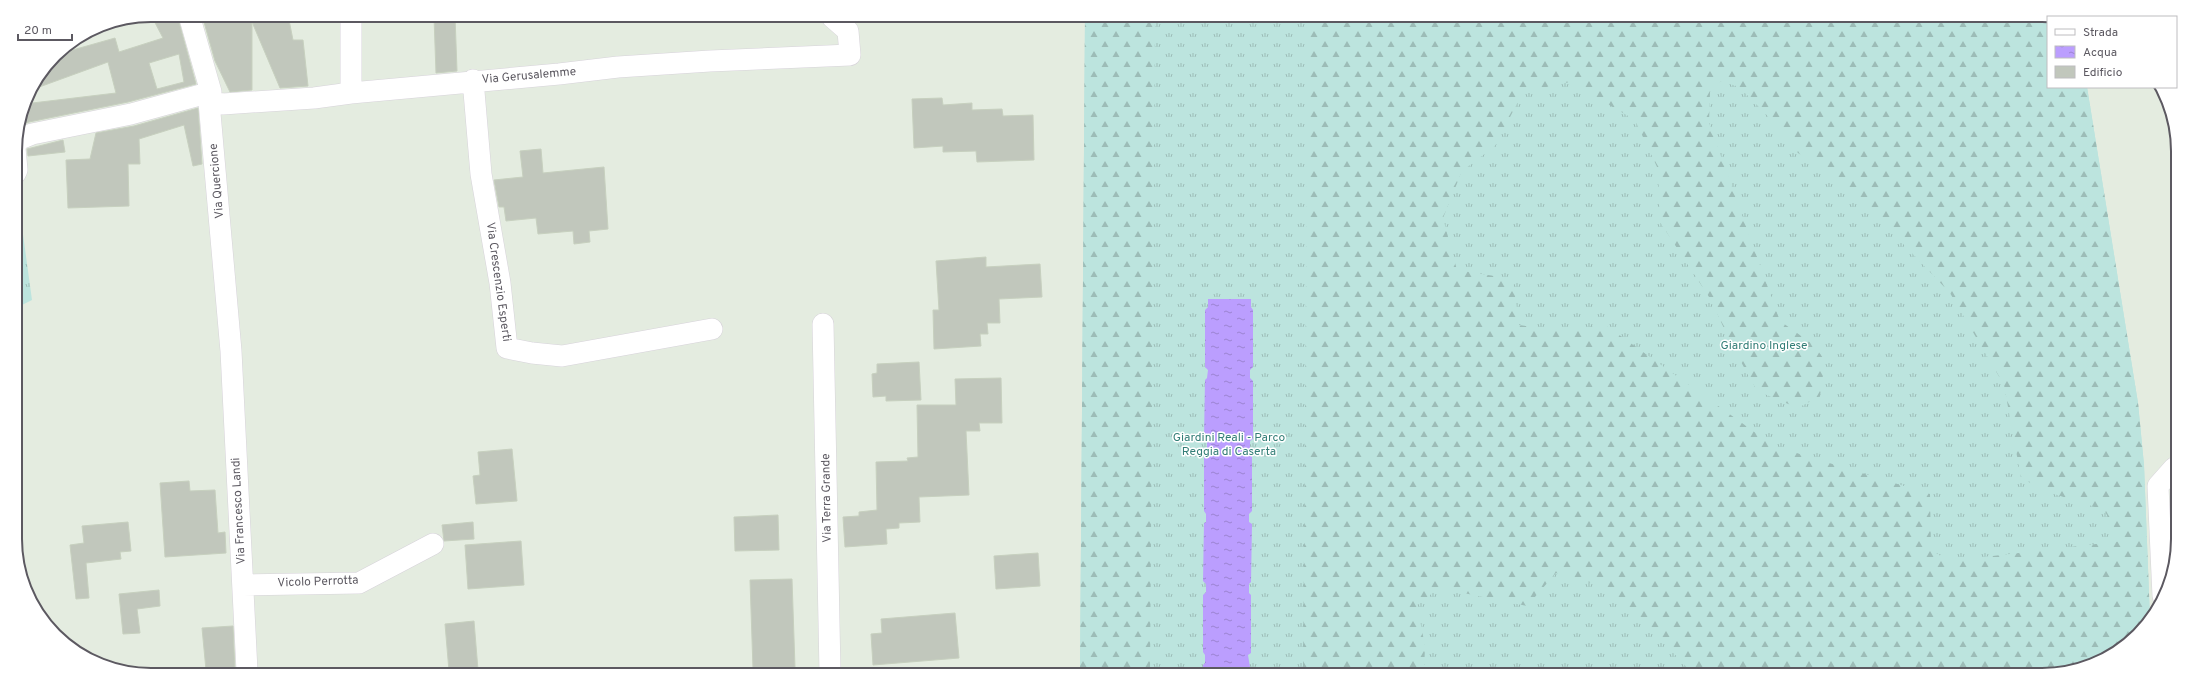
<svg xmlns="http://www.w3.org/2000/svg" width="2193" height="690" viewBox="0 0 2193 690" font-family="Overpass,sans-serif">
<defs>
<pattern id="grass-tufts" width="24" height="20" patternUnits="userSpaceOnUse"><rect width="24" height="20" fill="#bce4de"/><path d="M3 7l-1-3M5 7V3M7 7l1-3M15 17l-1-3M17 17v-4M19 17l1-3" fill="none" stroke="#9cbcb7"/></pattern>
<pattern id="forest-firs" width="22" height="20" patternUnits="userSpaceOnUse"><rect width="22" height="20" fill="#bce4de"/><path d="M5 1l3.5 6h-7zM16 11l3.5 6h-7z" fill="#9cbcb7"/></pattern>
<pattern id="water-ripples" width="26" height="14" patternUnits="userSpaceOnUse"><rect width="26" height="14" fill="#bb9efe"/><path d="M2 4q2-2 4 0t4 0M15 11q2-2 4 0t4 0" fill="none" stroke="#9b84d1"/></pattern>
</defs>
<rect width="100%" height="100%" fill="#e4ece0"/>
<path fill="url(#grass-tufts)" d="M1085 17 2048 20V87H2087L2138 403 2144 465 2150 619 2125 647 2094 665 2050 675 1080 672Z
M16 183 32 300 16 308Z"/>
<path fill="url(#forest-firs)" fill-rule="evenodd" d="M1085 17H1155L1150 673 1080 672Z
M1308 18 2048 20V87H2087L2138 403 2144 465 2150 619 2125 647 2094 665 2050 675 1693 674 1637 614 1594 584 1556 573 1527 606 1439 588 1417 605 1425 646 1424 673H1303ZM1721 81 1739 87 1765 113 1798 153 1850 188 1950 293 2004 385 2021 478 2048 492 2104 510 2122 541 1949 561 1931 550 1930 494 1774 446 1604 324 1565 332 1519 325 1513 279 1457 270 1443 218 1462 171 1495 146 1523 92 1570 82 1635 120 1658 169 1660 222 1709 297 1734 349 1757 391 1798 408 1820 396 1825 361 1814 345 1780 321 1709 123 1710 92Z"/>
<path fill="url(#water-ripples)" d="M1208 299H1251V307L1253 310V367L1250 370V378L1253 381V439L1250 441V450L1252 453V511L1249 514V522L1252 524 1251 582 1249 584V593L1251 595V653L1248 655 1251 673H1203V665L1205 663V655L1203 652V595L1206 592V584L1203 581 1204 523 1206 522V514L1204 511V452L1207 449V441L1204 438 1205 380 1207 378 1208 370 1205 367V310L1208 307Z"/>
<path fill="#c1c7bc" stroke="#c7d0bf" fill-rule="evenodd" d="M151 15H177L196 84 128 102 29 122 19 126 24 104 116 93 108 62 31 90 55 55 115 38 119 52 163 38ZM179 54 184 82 157 89 149 63Z
M202 15H288L293 40H303L308 86 280 88 252 22V90L230 92 215 61Z
M455 16 457 71 436 73 434 17Z
M942 98 943 105 972 103V110L1002 109 1003 116 1033 115 1034 160 977 162 976 151 943 152V146L914 148 912 99Z
M198 108 202 164 193 166 184 125 139 139 140 164H128L129 206 68 208 66 160 90 159 96 133 134 126Z
M63 140 65 152 28 156 27 149Z
M541 149 543 173 604 167 608 229 589 231 590 242 574 244 573 231 538 234 536 218 506 221 504 207H499L494 180 523 177 520 151Z
M986 257V267L1040 264 1042 297 999 299 1000 323H987L988 334H980L981 346 934 349 933 310H939L936 261Z
M919 362 921 400 886 401V396L873 397 872 374 877 373V364Z
M1001 378 1002 423H979L980 431H966L969 495 919 497 920 522 899 523V528L886 529 887 544 845 547 843 517 859 516V512L877 510 876 462 908 461 907 458 918 457 917 405H956L955 379Z
M512 449 517 501 476 504 473 476 480 475 478 452Z
M189 481 190 491 215 490 218 533 225 532 226 553 165 557 160 483Z
M778 515 779 550 735 551 734 517Z
M128 522 131 551 120 552 121 559 86 563 89 598 76 599 70 545 84 543 82 526Z
M473 522 474 539 444 541 442 525Z
M521 541 524 585 468 589 465 545Z
M1038 553 1040 586 996 589 994 556Z
M792 579 795 668 753 669 750 580Z
M159 590 160 606 137 609 140 633 123 634 119 594Z
M955 613 959 658 873 665 871 634 882 633 881 619Z
M474 621 478 670 449 671 445 624Z
M233 626 235 671 206 670 202 628Z"/>
<g fill="none" stroke-linecap="round" stroke-linejoin="round">
<defs>
<path id="street" d="M189 15 211 92 209 102 231 351 247 671
M473 80 481 174 500 283 507 348 532 353 562 356 712 329
M351 93V15
M209 102 223 104 314 98 351 93 559 74 618 67 710 61 850 55 848 31 832 17
M15 145 20 139 32 134 131 114 211 92
M15 148 17 170 15 174
M823 324 830 672
M243 585 359 583 433 544
M2163 596 2158 486 2174 468"/>
</defs>
<use href="#street" stroke="#d7d3da" stroke-width="22"/>
<use href="#street" stroke="#fff" stroke-width="21"/>
</g>
<g text-anchor="middle" dominant-baseline="central" stroke-width="3" stroke-linejoin="round" paint-order="stroke">
<g font-size="12" fill="#5c5961" stroke="#fff">
<text transform="translate(529 76) rotate(-5)">Via Gerusalemme</text>
<text transform="translate(217 181) rotate(-95)">Via Quercione</text>
<text transform="translate(498 282) rotate(82)">Via Crescenzio Esperti</text>
<text transform="translate(827 498) rotate(-91)">Via Terra Grande</text>
<text transform="translate(239 511) rotate(-93)">Via Francesco Landi</text>
<text transform="translate(318 582) rotate(-2)">Vicolo Perrotta</text>
</g>
<g font-size="12" fill="#337e77" stroke="#fff">
<text x="1764" y="346">Giardino Inglese</text>
<text x="1229" y="438">Giardini Reali - Parco<tspan x="1229" dy="14">Reggia di Caserta</tspan></text>
</g>
</g>
<path d="M0 0H2193V690H0ZM151 22H2042A129 129 0 0 1 2171 151V539A129 129 0 0 1 2042 668H151A129 129 0 0 1 22 539V151A129 129 0 0 1 151 22Z" fill="#fff" fill-rule="evenodd"/>
<path fill="none" stroke="#5c5961" stroke-width="2" d="M151 22H2042A129 129 0 0 1 2171 151V539A129 129 0 0 1 2042 668H151A129 129 0 0 1 22 539V151A129 129 0 0 1 151 22Z"/>
<rect x="2047" y="16" width="130" height="72" fill="#ffffff" stroke="#bebdc0"/>
<rect x="2055" y="29" width="20" height="6" fill="#ffffff" stroke="#bebdc0"/>
<text x="2083" y="36" font-size="12" fill="#5c5961">Strada</text>
<rect x="2055" y="46" width="20" height="12" fill="url(#water-ripples)" stroke="#bebdc0"/>
<text x="2083" y="56" font-size="12" fill="#5c5961">Acqua</text>
<rect x="2055" y="66" width="20" height="12" fill="#c1c7bc" stroke="#bebdc0"/>
<text x="2083" y="76" font-size="12" fill="#5c5961">Edificio</text>
<path d="M18 34v6h54v-6" fill="none" stroke="#5c5961" stroke-width="2"/>
<text x="24" y="34" font-size="12" fill="#5c5961" stroke="#ffffff" stroke-width="3" paint-order="stroke">20 m</text>
</svg>
